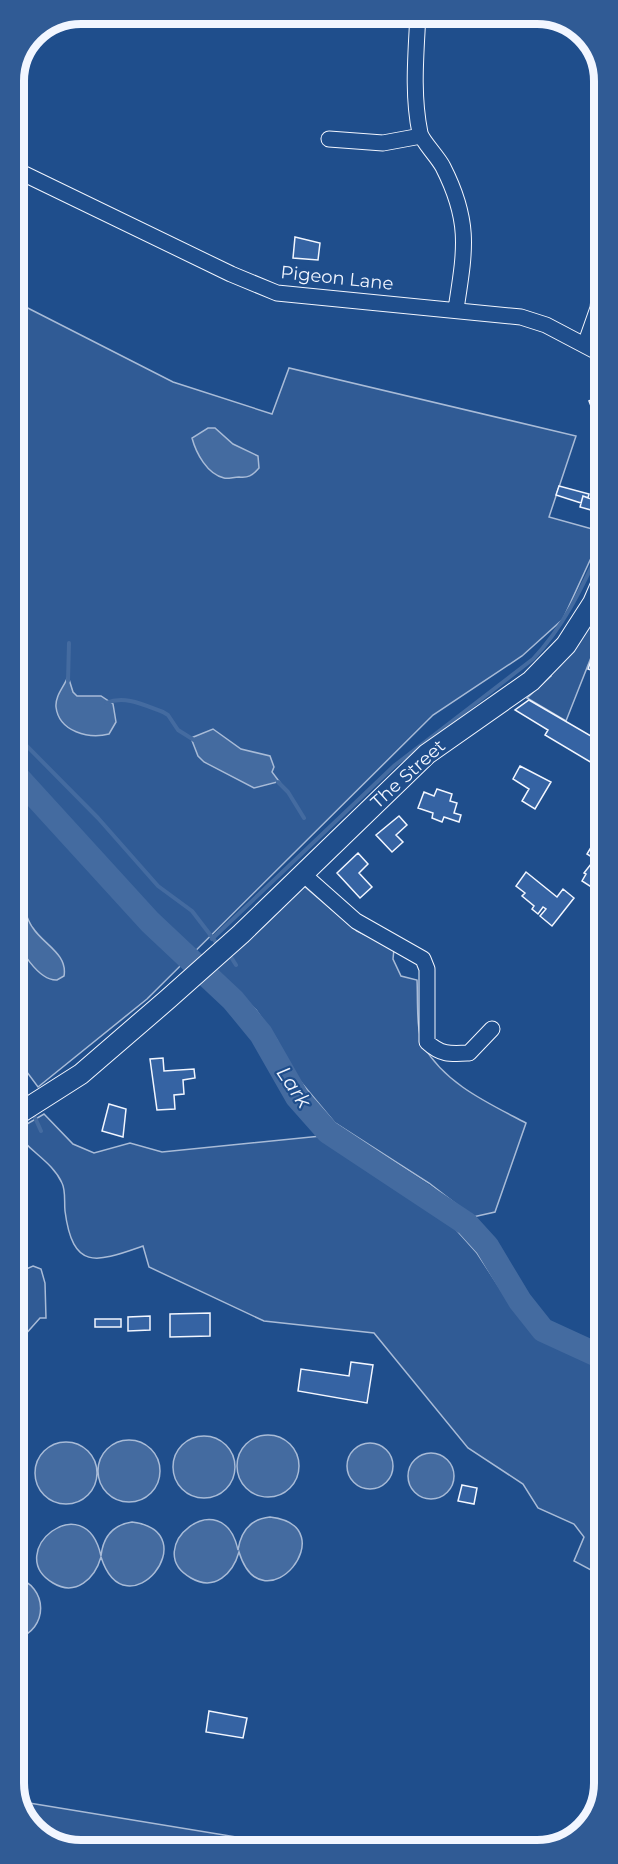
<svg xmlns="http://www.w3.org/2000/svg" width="618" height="1864" font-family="Montserrat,sans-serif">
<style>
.green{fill:#305b95;stroke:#a8bbd7;stroke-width:1.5}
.water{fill:#446ba0;stroke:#a8bbd7;stroke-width:1.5}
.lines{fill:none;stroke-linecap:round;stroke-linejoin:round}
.stream{stroke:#446ba0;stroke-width:4}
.river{stroke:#446ba0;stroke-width:24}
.building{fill:#3563a3;stroke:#f2f6ff;stroke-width:1.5}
.minor-casing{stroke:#f2f6ff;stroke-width:17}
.major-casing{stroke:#f2f6ff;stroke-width:22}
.minor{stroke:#1f4e8c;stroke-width:15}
.major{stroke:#1f4e8c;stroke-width:20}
.labels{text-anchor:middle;stroke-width:4.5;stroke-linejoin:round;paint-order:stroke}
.street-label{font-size:18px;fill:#f2f6ff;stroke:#1f4e8c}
.water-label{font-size:20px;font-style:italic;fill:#f2f6ff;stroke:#1f4e8c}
.rim{fill:none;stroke:#f2f6ff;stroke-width:8}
</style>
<rect width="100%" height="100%" fill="#1f4e8c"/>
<path class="green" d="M 14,301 L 173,382 L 272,414 L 289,368 L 576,436 L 549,517 L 603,532 L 563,619 L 522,656 L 433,715 L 147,999 L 38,1087 L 15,1056 Z
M 603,619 L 603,627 L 566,721 L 527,698 L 551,676 L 543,669 L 587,626 Z
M 304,886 L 357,931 L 394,949 L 393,959 L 401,976 L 417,980 C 418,996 416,1032 423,1045 C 445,1084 488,1103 526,1123 L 495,1212 L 473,1217 L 429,1183 L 335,1123 L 290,1069 L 277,1040 L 256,1010 L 212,967 Z
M 44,1114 L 73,1144 L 94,1153 L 130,1143 L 162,1152 L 321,1136 L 380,1174 L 416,1193 L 443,1215 L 477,1253 L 507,1299 L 533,1327 L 571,1347 L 604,1357 L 604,1577 L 574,1561 L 584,1537 L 574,1524 L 538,1508 L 523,1484 L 468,1448 L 374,1333 L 264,1321 L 149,1267 L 143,1246 C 97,1262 73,1272 65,1211 C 64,1202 66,1191 62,1183 C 52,1161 28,1151 15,1131 Z
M 33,1266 L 41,1269 L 45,1283 L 46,1318 L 40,1318 L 15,1346 L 15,1274 Z
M 17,1801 L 310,1849 C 263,1850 64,1861 36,1833 C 28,1825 23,1811 17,1801 Z"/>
<path class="water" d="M 208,428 L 215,428 L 233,444 L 258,456 L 259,468 C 252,476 248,478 239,477 C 234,477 228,479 224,478 C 207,474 196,453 192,438 Z
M 68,676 L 73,692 L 77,696 L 101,696 L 113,704 L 116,722 L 109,734 C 89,739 59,732 56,707 C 55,695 65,686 68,676 Z
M 213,729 L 241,749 L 270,756 L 274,767 L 272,772 L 281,784 L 277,782 L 254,788 L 204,762 L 198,756 L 191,738 Z
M 15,908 L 24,910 C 27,916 29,923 33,928 C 43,944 68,954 64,976 L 57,980 C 39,981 17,948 15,932 C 14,925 14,915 15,908 Z
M237 1466a31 31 0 1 1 62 0a31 31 0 1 1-62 0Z
M173 1467a31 31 0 1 1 62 0a31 31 0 1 1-62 0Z
M98 1471a31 31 0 1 1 62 0a31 31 0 1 1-62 0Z
M35 1473a31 31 0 1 1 62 0a31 31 0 1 1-62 0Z
M347 1466a23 23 0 1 1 46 0a23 23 0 1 1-46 0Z
M408 1476a23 23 0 1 1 46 0a23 23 0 1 1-46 0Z
M 270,1517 C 348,1526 263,1630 239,1552 C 233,1573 215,1592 191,1578 C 139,1549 223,1480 238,1550 C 241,1531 250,1519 270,1517 Z
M 132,1522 C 209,1532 126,1635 101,1557 C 95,1578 76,1597 53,1583 C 2,1553 85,1484 101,1556 C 103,1537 112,1525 132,1522 Z
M 15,1577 C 49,1586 49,1630 16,1639 Z"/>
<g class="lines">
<path class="stream" d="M 68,681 L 69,643
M 106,703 C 125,695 144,705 163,712 L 168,715 L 178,730 L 194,740
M 14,733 L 98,818 L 158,886 L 192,911 L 215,941
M 278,782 L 288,792 L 304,818
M 212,939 L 395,765 L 533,659 C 565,625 583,585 603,543
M 231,957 L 236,965
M 15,1065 L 29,1101
M 32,1111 L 41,1131"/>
<path class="river" d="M 14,773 L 150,922 L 233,1000 L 261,1034 L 297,1097 L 328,1132 L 467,1224 L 487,1246 L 520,1301 L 543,1330 L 604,1358"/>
</g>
<path class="building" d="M 295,237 L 320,243 L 318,260 L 293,258 Z
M 598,397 L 603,403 L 603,422 L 598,424 L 589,401 Z
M 594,478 L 603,481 L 603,501 L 596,499 L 597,485 L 592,483 Z
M 559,486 L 589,494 L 588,498 L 583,496 L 581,503 L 556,495 Z
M 583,496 L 594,500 L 591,510 L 580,507 Z
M 594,652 L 603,655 L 603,674 L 588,669 Z
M 529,700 L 603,743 L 592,763 L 545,735 L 548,730 L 515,710 Z
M 520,766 L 551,782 L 535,809 L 522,801 L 529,789 L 513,779 Z
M 437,789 L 452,794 L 450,801 L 457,803 L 454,813 L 461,815 L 459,822 L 444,817 L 442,822 L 432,818 L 433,813 L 418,808 L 424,792 L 434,796 Z
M 399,816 L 407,825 L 396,835 L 403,842 L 392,852 L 376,835 Z
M 596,839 L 603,843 L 603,869 L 597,879 L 603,885 L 599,892 L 582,881 L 586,874 L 584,873 L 595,859 L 587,854 Z
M 358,853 L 368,864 L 359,873 L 372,887 L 360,898 L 337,873 Z
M 526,872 L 557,897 L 563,889 L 574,898 L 552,926 L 540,916 L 546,909 L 543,907 L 538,914 L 532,909 L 534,906 L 522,896 L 525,893 L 516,886 Z
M 163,1058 L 164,1071 L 194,1069 L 195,1078 L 183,1080 L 184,1094 L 174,1095 L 175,1109 L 157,1110 L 150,1059 Z
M 109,1104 L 126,1109 L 123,1137 L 102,1131 Z
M 210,1313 L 210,1336 L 170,1337 L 170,1314 Z
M 150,1316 L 150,1330 L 128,1331 L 128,1317 Z
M 95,1319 L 121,1319 L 121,1327 L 95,1327 Z
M 351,1362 L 373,1365 L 367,1403 L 298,1391 L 301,1369 L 349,1376 Z
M 462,1485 L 477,1488 L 474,1504 L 458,1501 Z
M 209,1711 L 247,1718 L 243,1738 L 206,1732 Z"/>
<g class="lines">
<defs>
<path id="minor" d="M 418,14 C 416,54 412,94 420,133 C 422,141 438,157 443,167 C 471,222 465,250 456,309
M 329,139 L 383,143 L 421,136
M 14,169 L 231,274 L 277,293 L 521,317 L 546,325 L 603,355
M 601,181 L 602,192
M 585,345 L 598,308 L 603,259
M 303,874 L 356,921 L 423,959 L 427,969 L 427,1042 C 441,1055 450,1054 469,1053 L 492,1029"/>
<path id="major" d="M 15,1116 L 81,1074 L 168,999 L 241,934 L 427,754 L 531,681 L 566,645 L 593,603 L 603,580"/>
</defs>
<use href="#minor" class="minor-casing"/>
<use href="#major" class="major-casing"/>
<use href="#minor" class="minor"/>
<use href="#major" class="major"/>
</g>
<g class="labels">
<g class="street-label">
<text transform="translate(337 278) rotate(6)" y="6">Pigeon Lane</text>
<text transform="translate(408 774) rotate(-42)" y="6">The Street</text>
</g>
<g class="water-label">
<text transform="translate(294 1087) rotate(56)" y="7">Lark</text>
</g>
</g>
<path d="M0 0H618V1864H0ZM81 24H537A57 57 0 0 1 594 81V1783A57 57 0 0 1 537 1840H81A57 57 0 0 1 24 1783V81A57 57 0 0 1 81 24Z" fill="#305b95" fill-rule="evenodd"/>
<path class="rim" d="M81 24H537A57 57 0 0 1 594 81V1783A57 57 0 0 1 537 1840H81A57 57 0 0 1 24 1783V81A57 57 0 0 1 81 24Z"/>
</svg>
